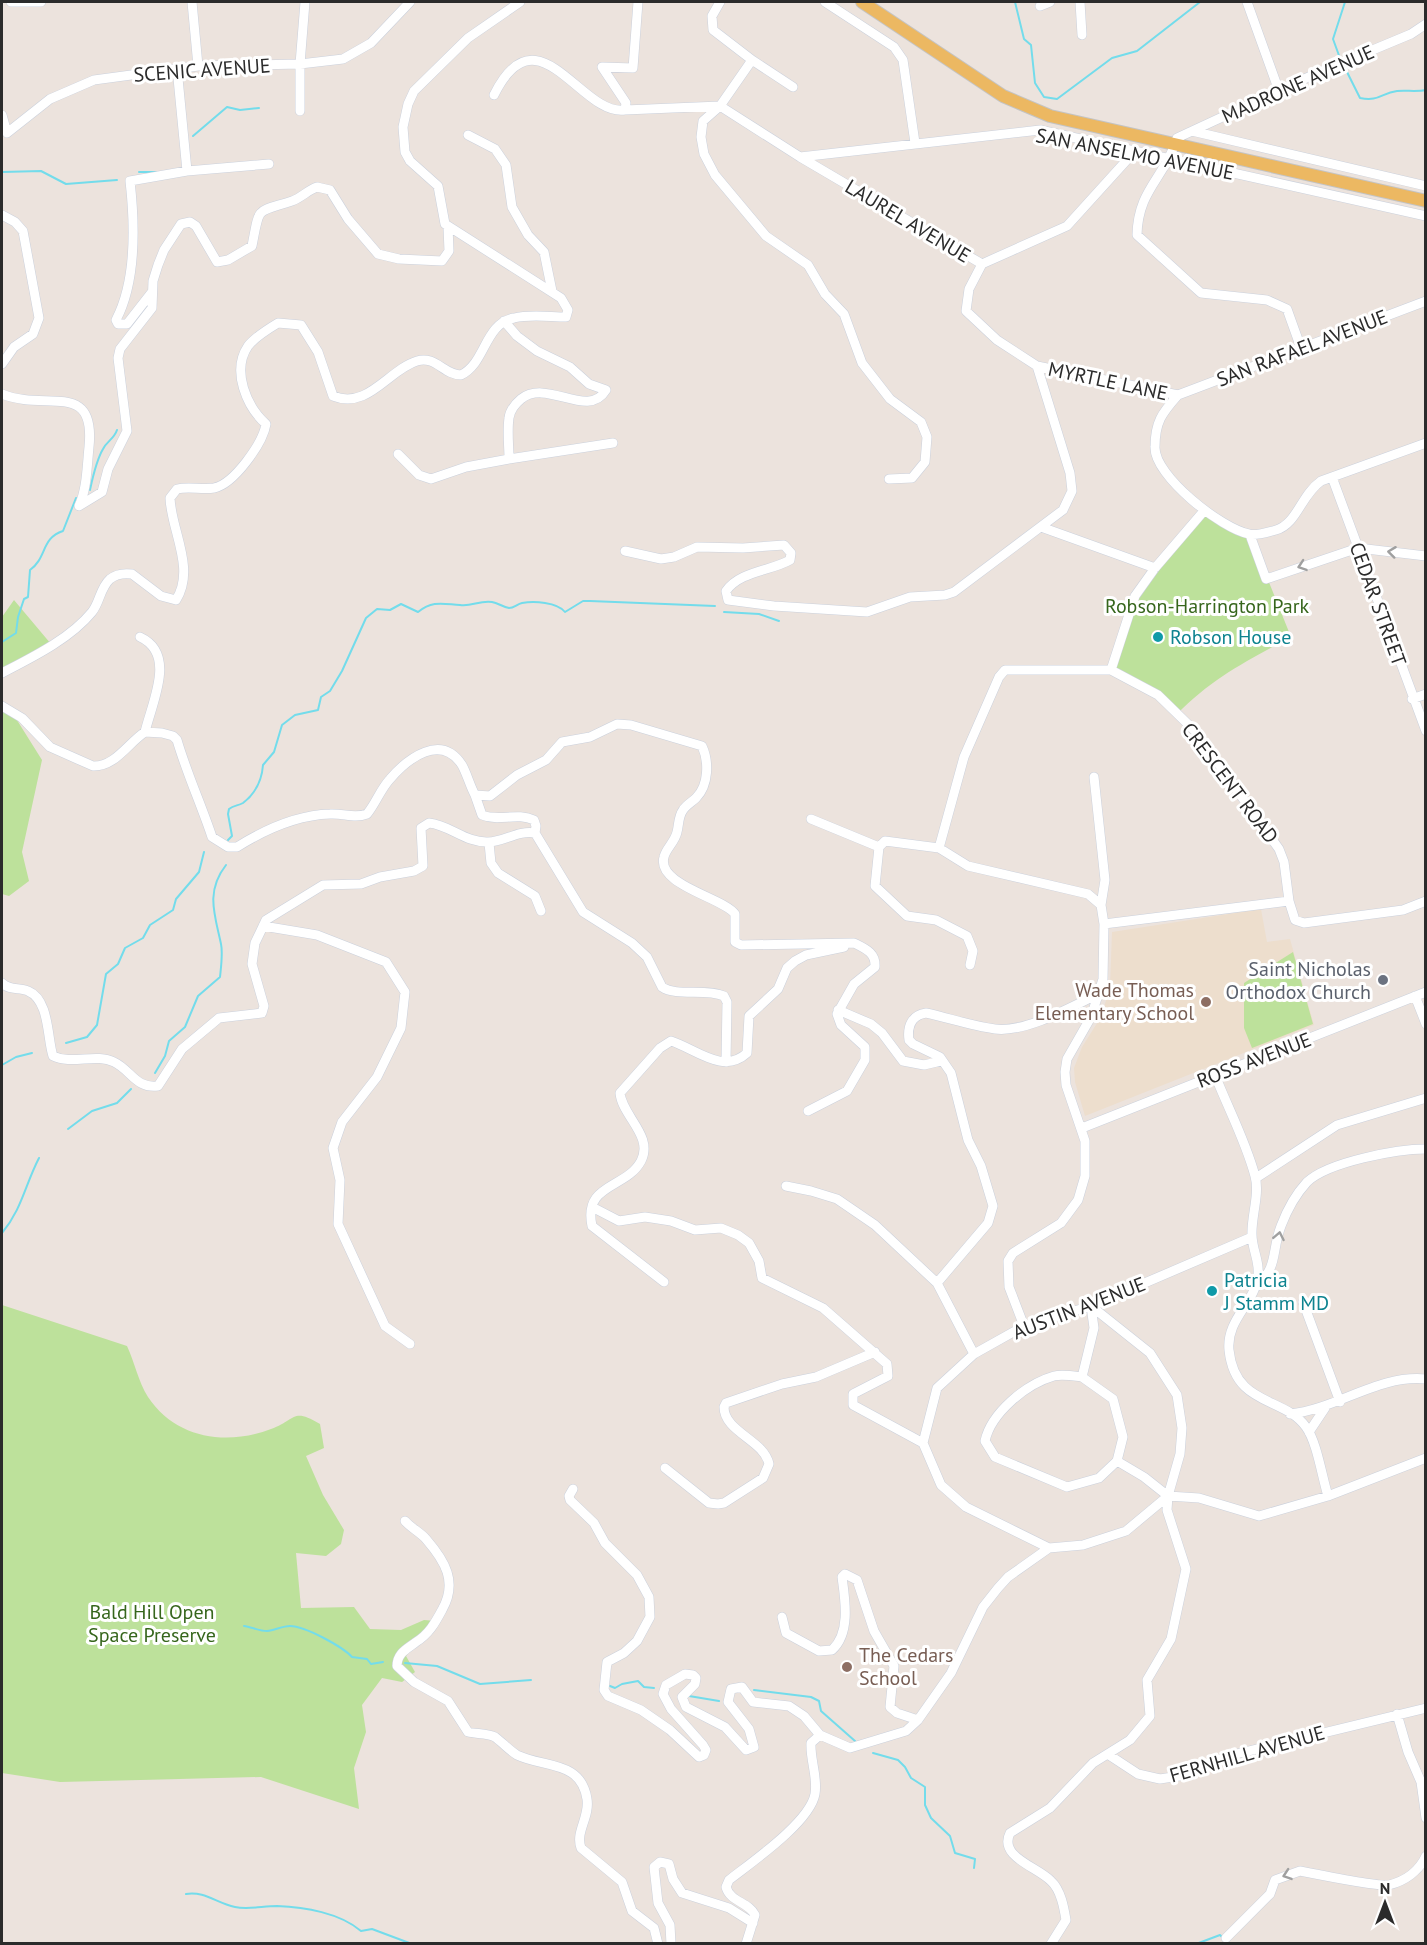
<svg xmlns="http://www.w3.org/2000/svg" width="1427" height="1945" font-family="'PT Sans',sans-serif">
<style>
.education{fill:#eddecd}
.green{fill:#bde19b}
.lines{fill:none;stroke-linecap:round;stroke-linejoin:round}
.stream{stroke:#73dceb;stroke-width:2}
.minor-casing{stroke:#cbd1dc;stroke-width:10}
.major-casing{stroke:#c4c4c4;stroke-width:14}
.minor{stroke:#fff;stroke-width:9}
.major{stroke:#ecb862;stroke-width:12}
.oneway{stroke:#a0a0a0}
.culture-dot{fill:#0f9aa8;stroke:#fff;stroke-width:2}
.worship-dot{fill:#6b7280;stroke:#fff;stroke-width:2}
.education-dot{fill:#8d6e63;stroke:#fff;stroke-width:2}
.labels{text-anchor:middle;stroke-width:6;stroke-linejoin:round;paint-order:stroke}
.street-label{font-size:20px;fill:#2b2b2b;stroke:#fff}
.park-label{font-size:20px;fill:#36661c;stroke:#fff}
.culture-label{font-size:20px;fill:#0d838f;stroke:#fff;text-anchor:start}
.worship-label{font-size:20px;fill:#5b616d;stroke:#fff;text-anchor:end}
.education-label{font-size:20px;fill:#785e54;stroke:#fff;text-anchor:end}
</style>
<rect width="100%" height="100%" fill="#ece3dd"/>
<path class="education" d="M 1261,909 L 1267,942 L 1290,939 L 1314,1025 L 1085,1116 L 1075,1082 L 1074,1068 L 1082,1047 L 1101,1017 L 1110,987 L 1112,932 Z"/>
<path class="green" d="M 1203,512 L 1250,535 L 1291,637 C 1248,660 1212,678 1177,714 L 1158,695 L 1111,670 L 1135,596 Z
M 14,600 L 51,644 L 2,673 L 2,617 Z
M 2,706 L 10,709 L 42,760 L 22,852 L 29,881 L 9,896 L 2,894 Z
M 1293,952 L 1313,1024 L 1252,1048 L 1244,1028 L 1244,983 Z
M 2,1305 L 127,1346 C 135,1363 138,1381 148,1397 C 176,1439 227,1446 271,1429 C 296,1420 292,1407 320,1424 L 324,1448 L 306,1456 L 323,1495 L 344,1530 L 341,1544 L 326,1556 L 296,1553 L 301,1608 L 354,1607 L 370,1629 L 401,1630 L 424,1620 L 436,1621 L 406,1656 L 415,1672 L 402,1682 L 382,1678 L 362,1705 L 366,1732 L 354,1768 L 359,1809 L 261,1777 L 60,1782 L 2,1773 Z"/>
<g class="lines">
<path class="stream" d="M 1015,2 L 1024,39 L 1031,45 L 1035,83 L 1044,97 L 1057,99 L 1112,58 L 1137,51 L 1200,2
M 1341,61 L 1333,39 L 1345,2
M 1344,66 L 1360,98 C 1379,102 1381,93 1397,91 C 1406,90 1416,92 1426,90
M 193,136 L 227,107 L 240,110 L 259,108
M 2,172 L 41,171 L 66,184 L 117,180
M 139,172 L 157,172
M 90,490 C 93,476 96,461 103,449 C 107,441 114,439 117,430
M 724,612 L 759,614 L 779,621
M 2,642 L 16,633 L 18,617 L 24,599 L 28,597 L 30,570 C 47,558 41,538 63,531 L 76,498
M 228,840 L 232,836 L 228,814 L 229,809 C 234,805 238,806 243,803 C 256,793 262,779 263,765 L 274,752 L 282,725 L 295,715 L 318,710 L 321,697 L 330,691 L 342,671 L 366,618 L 377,609 L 390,610 L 401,604 L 418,612 C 433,600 443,604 460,605 C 471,607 480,600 492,602 C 498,603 503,607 509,608 C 514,608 517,604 522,603 C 534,601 557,602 565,612 L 583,601 L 590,601 L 715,606
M 66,1043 L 87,1037 L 97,1025 L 106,974 L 118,964 L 125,948 L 143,938 L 150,925 L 173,910 L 176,899 L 199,872 L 204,852
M 2,1065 L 16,1057 L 32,1053
M 155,1073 L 165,1056 L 169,1041 L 185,1027 L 198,996 L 220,977 C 221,967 223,953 221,944 C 215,915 205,892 226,865
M 68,1129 L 92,1111 L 117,1103 L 131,1089
M 2,1233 C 22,1209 25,1185 39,1158
M 244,1626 C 251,1627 260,1631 267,1631 C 275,1630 283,1626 290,1626 C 305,1626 343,1647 352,1657 L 367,1659 L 371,1664 L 383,1662
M 405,1663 L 437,1666 L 480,1684 L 531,1680
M 610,1686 L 615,1688 L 622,1684 L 638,1681 L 644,1687 L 654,1688
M 754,1690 L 811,1697 L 819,1701 L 821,1711 L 855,1741
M 689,1696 L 719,1701
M 873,1753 L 898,1760 L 905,1767 L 911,1778 L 925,1787 L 925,1805 L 931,1818 L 950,1836 L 955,1853 L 975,1859 L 974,1868
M 186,1894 C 205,1891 216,1903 235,1907 C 248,1910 263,1906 277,1906 C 305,1907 340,1913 361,1931 L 372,1929 L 412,1944
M 1196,1944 L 1220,1935 L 1229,1944"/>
<defs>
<path id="minor" d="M 11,2 L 41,2
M 192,2 L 198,66
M 720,2 L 712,16 L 713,30 L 752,60 L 720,106 L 703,121 L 701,137 L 704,154 L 715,175 L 766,236 L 808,265 L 825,294 L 844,314 L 862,363 L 890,399 L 921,422 L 927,437 L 925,462 L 912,478 L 889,479
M 825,2 L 894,47 L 903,60 L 915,143
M 1080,2 L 1082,35
M 1247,2 L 1279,91
M 1040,6 L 1050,2
M 752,60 L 793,87
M 177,68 L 187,171
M 494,95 C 538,6 581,117 625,110 L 626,103 L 602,67 L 633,68 L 638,2
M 720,106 L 800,157 L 982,264
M 625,110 L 720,106
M 300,111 L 300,64 L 305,2
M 2,115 L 7,133 L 50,99 L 94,80 L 198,66 L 300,64 L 343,59 L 371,43 L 410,2
M 1192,131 L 1426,186
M 468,135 L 495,149 L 506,165 L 512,207 L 528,235 L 544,252 L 552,291
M 800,157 L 1040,130 L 1426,216
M 2,215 L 15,222 L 23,231 L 39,318 L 33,334 L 14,347 L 2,364
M 982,264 L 1067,226 L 1135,151
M 152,292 L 127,324 L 118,324 L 116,320 C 137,280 135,225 130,181 L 187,171 L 269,164
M 1426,301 L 1178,395 C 1162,413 1155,422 1155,447 C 1154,476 1222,529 1249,534 C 1255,536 1269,532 1276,530 C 1297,524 1301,495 1321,481 L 1426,443
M 504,321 L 517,336 L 537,351 L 570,367 L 589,384 L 606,390 C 588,420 547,378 521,399 C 515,404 510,410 509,418 C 507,431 509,446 509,459 L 613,443
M 1301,348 L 1287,309 L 1267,300 L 1201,293 L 1137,235 C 1138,189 1165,178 1177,138 L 1315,74 L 1411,34 L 1426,24
M 1037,366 L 1178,395
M 2,394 C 45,412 96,379 89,447 C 87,466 87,489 79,506 L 102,492 L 108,469 L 127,431 L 118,358 L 120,349 L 152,308 L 153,281 L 158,265 L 164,250 L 181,224 L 190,222 L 196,226 L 217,262 L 228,260 L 252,246 C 260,205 255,213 292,201 C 301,198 308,190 317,187 L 330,190 L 348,219 L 378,254 L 399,259 L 442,261 L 449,251 L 448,227
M 398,454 L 419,475 L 431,479 L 466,467 L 509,459
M 1332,477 L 1426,731
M 1041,527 L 1155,568
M 1250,535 L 1266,579 L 1358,548 L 1426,556
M 625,551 L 661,559 L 674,557 L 697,547 L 743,548 L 784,545 L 791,553 L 790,560 C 771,571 740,571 726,591 L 728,600 L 774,606 L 867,612 L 910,597 L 945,595 L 954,592 L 1063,510 L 1072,491 L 1070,473 L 1037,366 L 997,340 L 966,311 L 969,289 L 982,264
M 140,637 C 177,654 152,702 145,732
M 1111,670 L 1135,596 L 1155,568 L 1203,512
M 2,673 C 31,658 70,639 92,612 C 100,602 100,588 110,579 C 116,574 124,573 132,574 L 161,596 L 176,600 C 196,569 171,530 170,498 L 177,489 C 189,486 202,490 214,488 C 234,484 263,443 266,424 C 247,407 231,371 248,346 C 255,337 268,329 278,323 L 301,325 L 318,352 L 333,396 C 368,410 388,370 417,361 C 435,355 444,375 461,375 C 486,363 484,324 514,318 C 530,314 550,317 566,317 L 568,310 L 561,298 L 445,224 L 438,186 L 410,161 L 405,152 L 403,127 L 408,104 L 414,91 L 468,38 L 520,2
M 1412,699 L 1426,694
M 2,706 L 22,718 L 50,747 L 93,766 C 115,767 128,743 145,732 L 162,733 L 173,736 L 177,740 C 187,774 201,804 212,837 L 228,847 L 237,847 C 264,830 298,815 330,814 C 344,813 354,819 367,814 C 376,803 380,790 390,779 C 408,758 441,733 462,765 C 467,774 470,786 475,795 L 490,796 L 517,775 L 546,760 L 562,742 L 590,737 L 617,724 L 631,725 L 702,746 C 709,761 709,785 696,798 C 692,802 686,805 683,810 C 678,817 679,825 677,832 C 675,842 666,848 664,857 C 656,885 724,898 735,914 L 735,942 L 741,945 L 854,943 C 866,949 876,953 875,967 L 854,984 L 837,1014 L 841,1025 L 865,1047 L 865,1060 L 847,1091 L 808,1111
M 475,795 L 482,815 C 499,822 517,812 534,820 L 536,826 L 535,833
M 811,819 L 879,847
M 489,843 L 491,863 L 498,873 L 535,896 L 541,911
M 939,848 L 885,841 L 879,847 L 875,886 L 907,916 L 936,920 L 967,936 L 973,951 L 970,965
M 1101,905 L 1088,894 L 968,866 L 939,848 L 964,757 L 999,677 L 1005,670 L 1111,670 L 1158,695 L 1195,731 L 1279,849 L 1284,862 L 1289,901
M 1104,924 L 1289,901 L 1295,920 L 1304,923 L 1403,910 L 1426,901
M 263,926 L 317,935 L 386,962 L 405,992 L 401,1028 L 377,1077 L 342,1122 L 333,1148 L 340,1180 L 338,1224 L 385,1326 L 410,1344
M 2,983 C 10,991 19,987 28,991 C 50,1000 47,1039 53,1056 C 72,1065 96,1053 114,1062 C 131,1070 136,1089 158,1086 L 182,1049 L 219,1018 L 262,1013 L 264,1006 L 252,964 L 255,943 L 266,920 L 323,885 L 361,884 L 380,877 L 414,871 L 423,866 L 421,828 L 429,823 C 450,825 466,843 488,842 C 504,842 518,830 535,833 L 583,912 L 632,943 L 647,957 L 662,987 C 677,997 705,988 724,996 L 727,1002 L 726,1062
M 1415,996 L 1426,1024
M 838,1010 L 871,1024 L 882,1033 L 903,1061 L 924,1065 L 941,1061
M 1215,1075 C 1228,1108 1246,1142 1255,1176 C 1260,1194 1251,1217 1252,1235 C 1252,1249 1260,1262 1258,1275 C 1256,1302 1226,1319 1229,1350 C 1235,1407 1284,1396 1306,1427 C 1317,1442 1322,1477 1328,1496
M 1082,1128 L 1426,992
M 1256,1178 L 1337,1125 L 1426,1098
M 786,1186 L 811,1191 L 837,1199 L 875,1225 L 937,1283 L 974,1354
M 592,1207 L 619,1221 L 645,1217 L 671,1221 L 695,1230 L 721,1228 L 738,1235 L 749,1243 L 759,1261 L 762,1278 L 823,1308 L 887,1364 L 888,1376 L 853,1394 L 853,1405 L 923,1443 L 941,1485 L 966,1507 L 1049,1548 L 1083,1545 L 1126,1531 L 1168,1496 L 1199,1498 L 1259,1516 L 1328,1496 L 1426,1458
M 664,1282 L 592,1226 C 583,1183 626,1189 641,1161 C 654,1136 622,1116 620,1093 L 660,1048 L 671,1041 C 696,1049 723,1075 747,1053 L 749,1016 L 778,989 L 787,968 L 795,961 L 806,955 L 844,947
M 937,1283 L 988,1223 L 993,1206 L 981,1166 L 968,1140 L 951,1073 L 940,1057 L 913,1044 L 909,1040 C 907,1026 912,1015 926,1013 C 949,1018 972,1026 995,1029 C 1026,1033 1073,1006 1100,993
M 1256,1287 C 1279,1266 1271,1252 1281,1226 C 1287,1210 1296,1194 1307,1182 C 1328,1162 1397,1149 1426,1149
M 1303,1302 L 1340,1402
M 1091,1306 L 1094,1328 L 1082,1377 C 1074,1376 1062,1374 1054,1376 C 1026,1384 991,1413 985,1441 L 995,1457 L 1067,1487 L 1099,1478 L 1117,1461 L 1144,1477 L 1168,1496
M 1024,1326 L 1009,1287 L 1008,1261 L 1013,1253 L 1061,1223 L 1078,1200 L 1085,1176 L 1085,1141 L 1066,1085 L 1065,1072 L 1067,1059 L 1091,1017 L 1103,979 L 1104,924 L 1101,905 L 1105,880 L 1094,777
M 1082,1377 L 1113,1399 L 1123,1437 L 1117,1461
M 1290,1414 C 1337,1409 1379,1374 1426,1379
M 1309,1432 L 1325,1408
M 923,1443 L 937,1388 L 974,1354 L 1024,1326 L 1091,1306 L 1252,1237
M 665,1468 L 709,1503 L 718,1504 L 724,1503 L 763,1478 L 769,1464 C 764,1440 724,1432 724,1407 L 726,1403 L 782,1384 L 816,1377 L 875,1352
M 573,1489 L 569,1496 L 570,1500 L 594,1523 L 605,1543 L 637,1575 L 649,1597 L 650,1617 L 637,1641 L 624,1653 L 607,1662 L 604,1690 L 608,1696 L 641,1710 L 670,1730 L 699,1757 L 704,1755 L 706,1750 L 703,1745 L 671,1709 L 663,1694 L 666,1685 L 685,1674 L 693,1675 L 696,1678 L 695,1684 L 682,1697 L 686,1707 L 725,1727 L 746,1750 L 754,1747 L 749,1729 L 728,1702 L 731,1689 L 742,1687 L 753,1702 L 789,1706 L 804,1716 L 820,1735 L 850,1748 L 906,1731 L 918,1720 L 951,1673 L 983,1607 L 998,1588 L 1008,1577 L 1049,1548
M 405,1521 C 411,1528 420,1532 426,1539 C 445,1561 458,1582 442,1610 C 435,1623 429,1634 416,1642 C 407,1649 397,1653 397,1666 L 414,1682 L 448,1701 L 468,1732 C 476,1734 488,1733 495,1737 C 503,1743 509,1750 517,1755 C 544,1768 581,1760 587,1799 C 590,1817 575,1832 581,1848 L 622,1882 L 632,1911 L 654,1928 L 658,1944
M 782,1617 L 786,1633 L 819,1651 L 832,1650 C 851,1633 845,1599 842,1577 L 845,1574 L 857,1580 L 874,1631 L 894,1666 L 890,1707 L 897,1713 L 918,1720
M 1397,1714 L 1408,1752 L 1421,1782 L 1426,1818
M 1109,1755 L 1138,1774 L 1160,1779 L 1179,1776 L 1232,1755 L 1426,1708
M 1226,1938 L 1270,1894 L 1275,1880 L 1300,1871 C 1315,1874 1380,1887 1389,1885 C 1405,1881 1419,1871 1426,1856
M 671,1944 L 670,1925 L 658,1903 L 654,1867 L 660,1862 L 669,1864 L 673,1879 L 682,1893 L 729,1908 L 753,1923
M 746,1944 L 755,1915 C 749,1902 730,1902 726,1887 L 729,1880 C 752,1862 810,1822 815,1794 C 818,1777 810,1760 811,1743 L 820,1735
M 1051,1944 L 1066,1920 C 1064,1908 1061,1890 1051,1881 C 1038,1867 998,1857 1010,1833 L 1050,1808 L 1093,1763 L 1130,1740 L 1150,1716 L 1147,1680 L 1171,1639 L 1186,1569 L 1167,1510 L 1168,1496 L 1180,1454 L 1182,1428 L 1177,1395 L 1150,1353 L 1091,1306"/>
<path id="major" d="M 862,2 L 1003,96 L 1050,116 L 1426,201"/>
</defs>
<use href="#minor" class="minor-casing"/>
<use href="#major" class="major-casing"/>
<use href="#minor" class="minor"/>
<use href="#major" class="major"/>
</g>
<defs><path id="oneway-chevron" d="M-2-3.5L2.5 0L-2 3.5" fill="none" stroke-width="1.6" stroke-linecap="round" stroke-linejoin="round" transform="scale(1.5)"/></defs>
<g class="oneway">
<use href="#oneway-chevron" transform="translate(1392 552) rotate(-173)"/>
<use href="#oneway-chevron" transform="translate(1302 566) rotate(161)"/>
<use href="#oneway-chevron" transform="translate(1279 1236) rotate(-79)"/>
<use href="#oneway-chevron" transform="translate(1287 1875) rotate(161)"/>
</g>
<g class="culture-dot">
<circle cx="1158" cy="637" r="6"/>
<circle cx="1212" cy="1291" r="6"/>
</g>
<circle class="worship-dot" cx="1383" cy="980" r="6"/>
<g class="education-dot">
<circle cx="1206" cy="1002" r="6"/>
<circle cx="847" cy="1667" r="6"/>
</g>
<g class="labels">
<g class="street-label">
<text transform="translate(202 70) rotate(-4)" y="7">SCENIC AVENUE</text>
<text transform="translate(1298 84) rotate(-24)" y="7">MADRONE AVENUE</text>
<text transform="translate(1135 154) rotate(11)" y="7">SAN ANSELMO AVENUE</text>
<text transform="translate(908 221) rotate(31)" y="7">LAUREL AVENUE</text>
<text transform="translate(1302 348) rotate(-21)" y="7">SAN RAFAEL AVENUE</text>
<text transform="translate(1108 381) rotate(12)" y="7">MYRTLE LANE</text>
<text transform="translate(1378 604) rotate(70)" y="7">CEDAR STREET</text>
<text transform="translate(1230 783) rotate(53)" y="7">CRESCENT ROAD</text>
<text transform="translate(1254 1060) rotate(-21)" y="7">ROSS AVENUE</text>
<text transform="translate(1079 1308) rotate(-21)" y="7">AUSTIN AVENUE</text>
<text transform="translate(1247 1754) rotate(-16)" y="7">FERNHILL AVENUE</text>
</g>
<g class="park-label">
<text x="1207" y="613">Robson-Harrington Park</text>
<text x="152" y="1619">Bald Hill Open<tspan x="152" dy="23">Space Preserve</tspan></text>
</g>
<g class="culture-label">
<text x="1170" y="644">Robson House</text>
<text x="1224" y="1287">Patricia<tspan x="1224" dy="23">J Stamm MD</tspan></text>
</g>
<g class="worship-label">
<text x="1371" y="976">Saint Nicholas<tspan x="1371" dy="23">Orthodox Church</tspan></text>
</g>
<g class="education-label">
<text x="1194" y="997">Wade Thomas<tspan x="1194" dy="23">Elementary School</tspan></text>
<text x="859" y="1662" text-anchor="start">The Cedars<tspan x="859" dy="23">School</tspan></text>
</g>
</g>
<rect width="1427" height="1945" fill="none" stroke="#2b2b2b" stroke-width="6"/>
<g transform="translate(1385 1903)" stroke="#ffffff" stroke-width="4.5" paint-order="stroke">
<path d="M0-4.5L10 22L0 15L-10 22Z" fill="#2b2b2b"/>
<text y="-9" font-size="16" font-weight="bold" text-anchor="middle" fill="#2b2b2b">N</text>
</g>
</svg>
